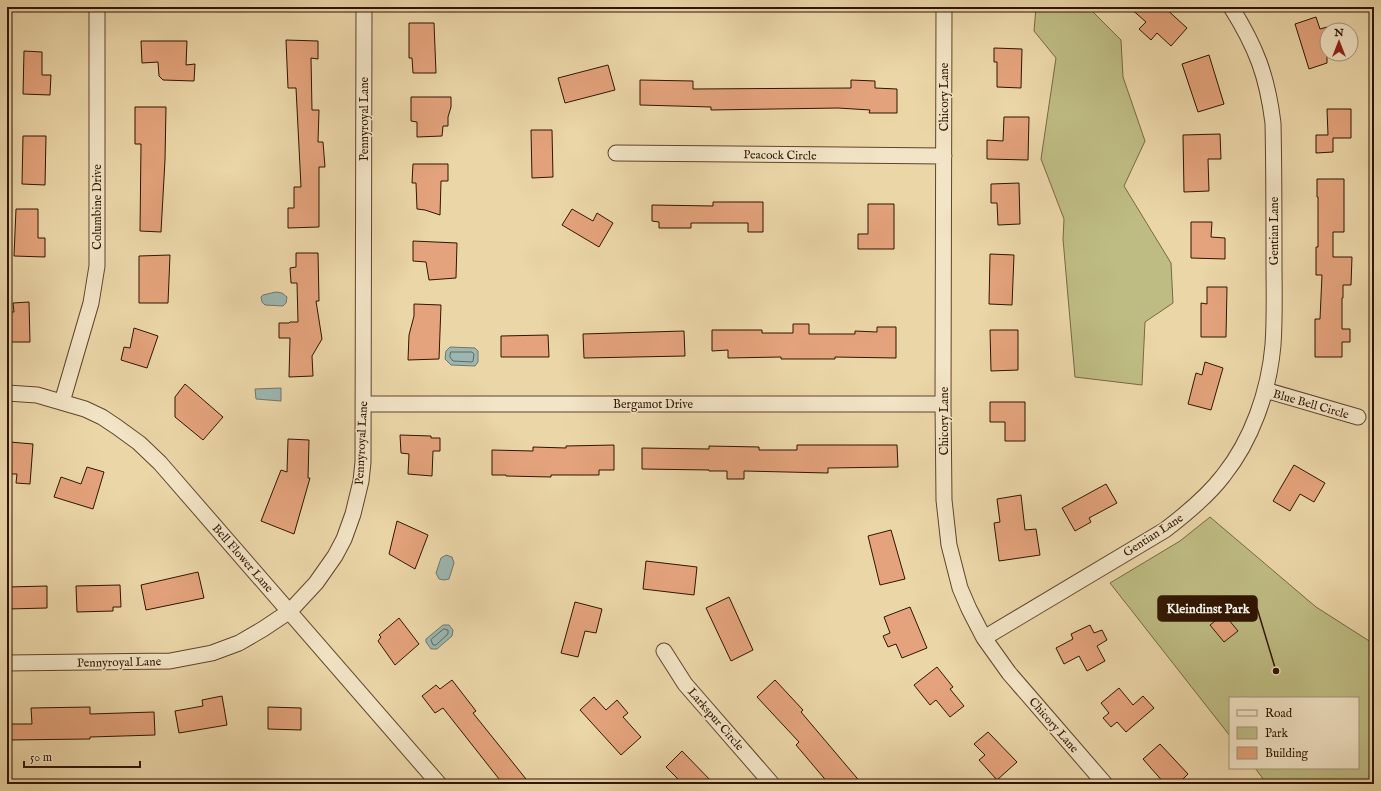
<svg xmlns="http://www.w3.org/2000/svg" width="1381" height="791" font-family="'IM FELL English',serif">
<style>
.green{fill:#bebc83;stroke:#776842}
.water{fill:#9cb7b2;stroke:#71766b}
.lines{fill:none;stroke-linecap:round;stroke-linejoin:round}
.shore{stroke:#666659;stroke-width:1}
.building{fill:#e4a37c;stroke:#301500}
.minor-casing{stroke:#5f452a;stroke-width:17}
.minor{stroke:#f2e4c6;stroke-width:15}
.labels{text-anchor:middle;stroke-width:3;stroke-linejoin:round;paint-order:stroke}
.street-label{font-size:12px;fill:#301500;stroke:#f2e4c6}
.leader{fill:none;stroke:#301500;stroke-width:1.5}
.callout-dot{fill:#301500;stroke:#f2e4c6;stroke-width:1.5}
.callout{fill:#301500;stroke:#301500;stroke-width:1.5}
.callout-label{font-size:13px;text-anchor:middle;font-weight:bold;fill:#fff}
</style>
<rect width="100%" height="100%" fill="#ebd6a8"/>
<filter id="stains"><feTurbulence type="fractalNoise" baseFrequency=".005" numOctaves="4"/><feColorMatrix values="0 0 0 0 .2 0 0 0 0 .09 0 0 0 0 .02 0 0 0 .5 -.17"/></filter>
<radialGradient id="worn" r=".72"><stop offset=".6" stop-color="#630" stop-opacity="0"/><stop offset="1" stop-color="#630" stop-opacity=".3"/></radialGradient>
<path class="green" d="M 1036,7 L 1072,7 L 1091,10 L 1121,40 L 1123,77 L 1145,141 L 1124,186 L 1171,263 L 1173,303 L 1145,322 L 1142,385 L 1075,377 L 1063,239 L 1064,219 L 1041,159 L 1056,58 L 1034,31 Z
M 1210,517 L 1316,607 L 1374,644 L 1374,784 L 1267,784 L 1255,768 L 1358,768 L 1358,698 L 1230,698 L 1230,736 L 1110,583 L 1180,541 Z"/>
<path class="water" d="M 276,292 L 282,293 L 287,297 L 286,303 L 283,306 L 265,305 L 262,302 L 261,297 L 263,295 Z
M 450,347 L 475,348 L 478,351 L 478,362 L 475,366 L 451,365 L 445,359 L 446,351 Z
M 281,388 L 281,401 L 256,399 L 255,389 Z
M 446,555 L 452,557 L 454,563 L 449,579 L 444,580 L 439,579 L 436,573 L 441,558 Z
M 443,625 L 449,625 L 453,630 L 452,636 L 437,649 L 431,649 L 426,642 L 426,639 Z"/>
<g class="lines">
<path class="shore" d="M 451,352 L 472,352 L 474,354 L 473,361 L 472,362 L 453,361 L 450,357 Z
M 444,629 L 448,630 L 448,634 L 436,645 L 433,645 L 431,640 Z"/>
</g>
<path class="building" d="M 1129,7 L 1164,7 L 1187,28 L 1171,46 L 1157,33 L 1151,40 L 1139,29 L 1146,22 Z
M 1316,17 L 1320,29 L 1327,27 L 1327,63 L 1309,69 L 1295,24 Z
M 409,23 L 434,23 L 436,73 L 413,73 L 412,58 L 409,58 Z
M 286,40 L 318,41 L 318,59 L 311,58 L 312,110 L 319,110 L 318,142 L 323,142 L 325,167 L 319,167 L 319,227 L 288,228 L 288,208 L 294,208 L 294,187 L 301,187 L 296,88 L 288,88 Z
M 141,41 L 187,41 L 186,65 L 195,64 L 194,81 L 163,80 L 159,76 L 158,62 L 142,63 Z
M 994,48 L 1022,49 L 1021,88 L 997,87 L 997,62 L 994,62 Z
M 24,51 L 42,52 L 42,75 L 51,75 L 50,95 L 23,94 Z
M 1209,55 L 1224,104 L 1198,112 L 1182,64 Z
M 608,65 L 615,90 L 565,103 L 558,78 Z
M 640,80 L 693,81 L 693,89 L 851,88 L 851,80 L 875,81 L 875,88 L 897,89 L 897,113 L 869,113 L 870,110 L 838,108 L 711,110 L 711,107 L 640,105 Z
M 411,97 L 451,97 L 451,107 L 448,117 L 448,126 L 443,126 L 442,136 L 417,137 L 417,122 L 411,121 Z
M 135,107 L 166,107 L 165,160 L 161,232 L 140,231 L 141,144 L 135,144 Z
M 1327,109 L 1351,109 L 1351,138 L 1333,138 L 1333,152 L 1316,153 L 1316,135 L 1328,135 Z
M 1004,117 L 1029,117 L 1028,160 L 987,159 L 987,140 L 1003,141 Z
M 531,130 L 552,130 L 553,177 L 532,178 Z
M 1220,134 L 1221,159 L 1208,159 L 1209,191 L 1184,192 L 1183,135 Z
M 23,136 L 46,136 L 45,185 L 22,184 Z
M 413,164 L 448,164 L 448,181 L 441,181 L 440,215 L 425,210 L 417,209 L 416,183 L 412,183 Z
M 1317,179 L 1344,179 L 1344,232 L 1333,232 L 1333,257 L 1352,257 L 1351,285 L 1343,285 L 1343,298 L 1342,298 L 1342,329 L 1350,329 L 1350,342 L 1342,342 L 1342,357 L 1315,357 L 1315,319 L 1320,319 L 1322,275 L 1316,275 L 1316,247 L 1318,247 L 1318,197 L 1317,197 Z
M 1019,183 L 1020,224 L 998,225 L 997,203 L 991,203 L 991,184 Z
M 713,202 L 763,202 L 763,232 L 748,232 L 748,223 L 691,223 L 691,228 L 659,228 L 659,222 L 652,221 L 652,205 L 713,206 Z
M 868,204 L 894,204 L 894,249 L 858,249 L 858,234 L 868,234 Z
M 16,209 L 38,209 L 38,238 L 45,238 L 45,257 L 14,256 Z
M 572,209 L 593,221 L 597,213 L 613,223 L 599,247 L 562,225 Z
M 1191,222 L 1212,222 L 1211,237 L 1225,238 L 1225,259 L 1191,258 Z
M 413,241 L 457,243 L 456,278 L 429,280 L 426,262 L 413,261 Z
M 296,253 L 318,253 L 319,301 L 316,301 L 322,339 L 312,356 L 313,376 L 289,377 L 290,338 L 279,338 L 279,323 L 289,323 L 290,322 L 298,322 L 297,283 L 291,283 L 290,268 L 296,267 Z
M 990,254 L 1014,255 L 1012,305 L 989,304 Z
M 170,255 L 168,303 L 139,303 L 139,256 Z
M 1207,287 L 1227,287 L 1226,337 L 1201,337 L 1201,303 L 1207,304 Z
M 29,302 L 30,342 L 11,342 L 11,334 L 7,334 L 7,312 L 14,312 L 13,303 Z
M 414,304 L 441,305 L 439,359 L 408,360 L 409,335 L 414,316 Z
M 793,324 L 809,324 L 809,334 L 855,334 L 855,331 L 877,332 L 877,327 L 896,327 L 896,358 L 835,357 L 835,359 L 781,359 L 781,357 L 728,358 L 728,350 L 712,351 L 712,330 L 762,330 L 762,333 L 793,333 Z
M 134,328 L 158,336 L 147,368 L 121,360 L 124,347 L 130,348 Z
M 990,330 L 1018,330 L 1018,370 L 991,371 Z
M 684,331 L 685,356 L 584,358 L 583,334 Z
M 548,335 L 549,357 L 501,357 L 501,336 Z
M 1205,362 L 1223,368 L 1211,410 L 1188,404 L 1196,373 L 1202,375 Z
M 185,384 L 223,417 L 203,440 L 175,417 L 175,397 Z
M 990,402 L 1025,402 L 1025,441 L 1005,441 L 1005,422 L 990,422 Z
M 400,435 L 431,436 L 431,438 L 440,438 L 440,451 L 433,451 L 432,476 L 408,474 L 409,454 L 401,453 Z
M 288,439 L 309,440 L 308,478 L 310,478 L 294,534 L 261,521 L 281,470 L 287,472 Z
M 10,442 L 33,444 L 30,484 L 16,483 L 17,474 L 7,474 L 7,453 L 9,453 Z
M 614,445 L 614,470 L 599,470 L 599,475 L 551,475 L 551,477 L 506,476 L 506,475 L 492,475 L 492,450 L 533,451 L 533,447 L 566,448 L 566,446 Z
M 797,445 L 897,445 L 898,467 L 828,468 L 828,473 L 744,471 L 744,479 L 727,479 L 727,471 L 709,471 L 709,470 L 642,469 L 642,448 L 709,449 L 709,446 L 759,447 L 759,450 L 797,450 Z
M 1294,465 L 1325,483 L 1314,502 L 1300,494 L 1290,511 L 1273,501 Z
M 87,467 L 104,472 L 93,509 L 54,497 L 61,477 L 81,484 Z
M 1106,484 L 1117,503 L 1089,518 L 1091,522 L 1075,531 L 1062,508 Z
M 1021,495 L 1025,530 L 1036,529 L 1040,555 L 999,561 L 994,523 L 1000,522 L 997,499 Z
M 397,521 L 428,535 L 415,569 L 389,554 Z
M 891,530 L 905,579 L 880,585 L 868,536 Z
M 646,561 L 697,567 L 694,595 L 643,589 Z
M 198,572 L 204,598 L 146,610 L 141,585 Z
M 120,585 L 121,607 L 113,607 L 113,611 L 77,612 L 76,586 Z
M 47,586 L 47,608 L 7,609 L 7,587 Z
M 729,597 L 753,650 L 731,661 L 706,608 Z
M 575,602 L 602,609 L 596,633 L 585,631 L 578,657 L 561,653 Z
M 910,607 L 927,648 L 902,658 L 896,644 L 888,647 L 883,636 L 890,633 L 884,617 Z
M 1224,614 L 1238,631 L 1224,642 L 1210,625 Z
M 399,618 L 419,644 L 395,665 L 378,641 L 381,637 L 379,635 Z
M 1090,625 L 1094,633 L 1102,630 L 1107,640 L 1097,646 L 1105,661 L 1087,671 L 1079,656 L 1064,664 L 1056,648 L 1073,639 L 1071,634 Z
M 937,667 L 953,687 L 950,689 L 964,706 L 950,717 L 936,700 L 930,705 L 914,685 Z
M 452,680 L 476,711 L 473,713 L 530,784 L 503,784 L 443,708 L 435,713 L 422,696 L 436,685 L 440,689 Z
M 775,680 L 803,710 L 801,712 L 862,784 L 829,784 L 796,745 L 799,742 L 757,697 Z
M 1119,688 L 1133,705 L 1143,696 L 1154,708 L 1126,732 L 1117,722 L 1111,727 L 1103,718 L 1109,713 L 1101,703 Z
M 222,696 L 227,725 L 179,733 L 175,711 L 203,706 L 202,700 Z
M 594,697 L 606,710 L 617,700 L 628,713 L 623,717 L 641,737 L 621,755 L 580,710 Z
M 90,707 L 90,714 L 154,712 L 155,735 L 90,737 L 90,739 L 7,740 L 7,724 L 32,724 L 31,708 Z
M 268,707 L 301,708 L 301,730 L 268,729 Z
M 988,732 L 1017,762 L 997,780 L 979,760 L 985,755 L 974,744 Z
M 1160,744 L 1188,774 L 1178,784 L 1165,784 L 1143,759 Z
M 682,751 L 714,784 L 683,784 L 666,767 Z"/>
<g class="lines">
<defs>
<path id="minor" d="M 944,7 L 943,404 L 944,500 L 949,545 L 960,588 L 969,609 L 984,638 L 1009,673 L 1105,784
M 616,153 L 944,156
M 1265,390 L 1358,417
M 7,393 L 37,395 L 85,409 L 102,417 L 117,427 L 139,443 L 160,463 L 439,784
M 62,402 L 91,303 L 97,266 L 97,7
M 363,404 L 943,404
M 984,638 L 1165,530 C 1186,514 1207,497 1223,476 C 1252,440 1269,391 1273,345 C 1275,316 1274,288 1274,260 C 1274,214 1274,169 1273,123 C 1267,75 1256,47 1231,7
M 664,651 L 685,684 L 772,784
M 7,663 L 170,661 L 212,653 L 239,643 L 263,629 L 290,611 L 316,583 L 335,556 L 344,539 L 353,514 L 361,481 L 363,462 L 364,7"/>
</defs>
<use href="#minor" class="minor-casing"/>
<use href="#minor" class="minor"/>
</g>
<g class="labels">
<g class="street-label">
<text transform="translate(944 97) rotate(-90)" y="4">Chicory Lane</text>
<text transform="translate(364 119) rotate(-90)" y="4">Pennyroyal Lane</text>
<text transform="translate(780 155) rotate(1)" y="4">Peacock Circle</text>
<text transform="translate(97 207) rotate(-90)" y="4">Columbine Drive</text>
<text transform="translate(1274 231) rotate(-90)" y="4">Gentian Lane</text>
<text x="653" y="408">Bergamot Drive</text>
<text transform="translate(1311 404) rotate(16)" y="4">Blue Bell Circle</text>
<text transform="translate(944 421) rotate(-90)" y="4">Chicory Lane</text>
<text transform="translate(361 443) rotate(-87)" y="4">Pennyroyal Lane</text>
<text transform="translate(1153 535) rotate(-33)" y="4">Gentian Lane</text>
<text transform="translate(243 558) rotate(49)" y="4">Bell Flower Lane</text>
<text transform="translate(119 662) rotate(-1)" y="4">Pennyroyal Lane</text>
<text transform="translate(716 719) rotate(49)" y="4">Larkspur Circle</text>
<text transform="translate(1054 725) rotate(49)" y="4">Chicory Lane</text>
</g>
</g>
<path class="leader" d="M1276 671L1257 608"/>
<circle class="callout-dot" cx="1276" cy="671" r="4"/>
<rect class="callout" x="1158" y="596" width="99" height="25" rx="4"/>
<g class="callout-label">
<text x="1208" y="613">Kleindinst Park</text>
</g>
<rect width="1381" height="791" fill="none" stroke="#ebd6a8" stroke-width="24"/>
<rect x="8" y="8" width="1365" height="775" fill="none" stroke="#301500" stroke-width="2"/>
<rect x="12" y="12" width="1357" height="767" fill="none" stroke="#301500"/>
<rect x="1229" y="697" width="130" height="72" fill="#f2e4c6" stroke="#a49177"/>
<rect x="1237" y="710" width="20" height="6" fill="#f2e4c6" stroke="#a49177"/>
<text x="1265" y="717" font-size="12" fill="#301500">Road</text>
<rect x="1237" y="727" width="20" height="12" fill="#bebc83" stroke="#a49177"/>
<text x="1265" y="737" font-size="12" fill="#301500">Park</text>
<rect x="1237" y="747" width="20" height="12" fill="#e4a37c" stroke="#a49177"/>
<text x="1265" y="757" font-size="12" fill="#301500">Building</text>
<g transform="translate(1339 42)"><circle r="19" fill="#f2e4c6" stroke="#a49177"/>
<path d="M0-3L7 15L0 10L-7 15Z" fill="#8f2418"/>
<text y="-6" font-size="11" font-weight="bold" text-anchor="middle" fill="#301500">N</text>
</g>
<path d="M24 761v6h116v-6" fill="none" stroke="#301500" stroke-width="2"/>
<text x="30" y="761" font-size="12" fill="#301500" stroke="#f2e4c6" stroke-width="3" paint-order="stroke">50 m</text>
<rect width="100%" height="100%" filter="url(#stains)"/>
<rect width="100%" height="100%" fill="url(#worn)"/>
</svg>
